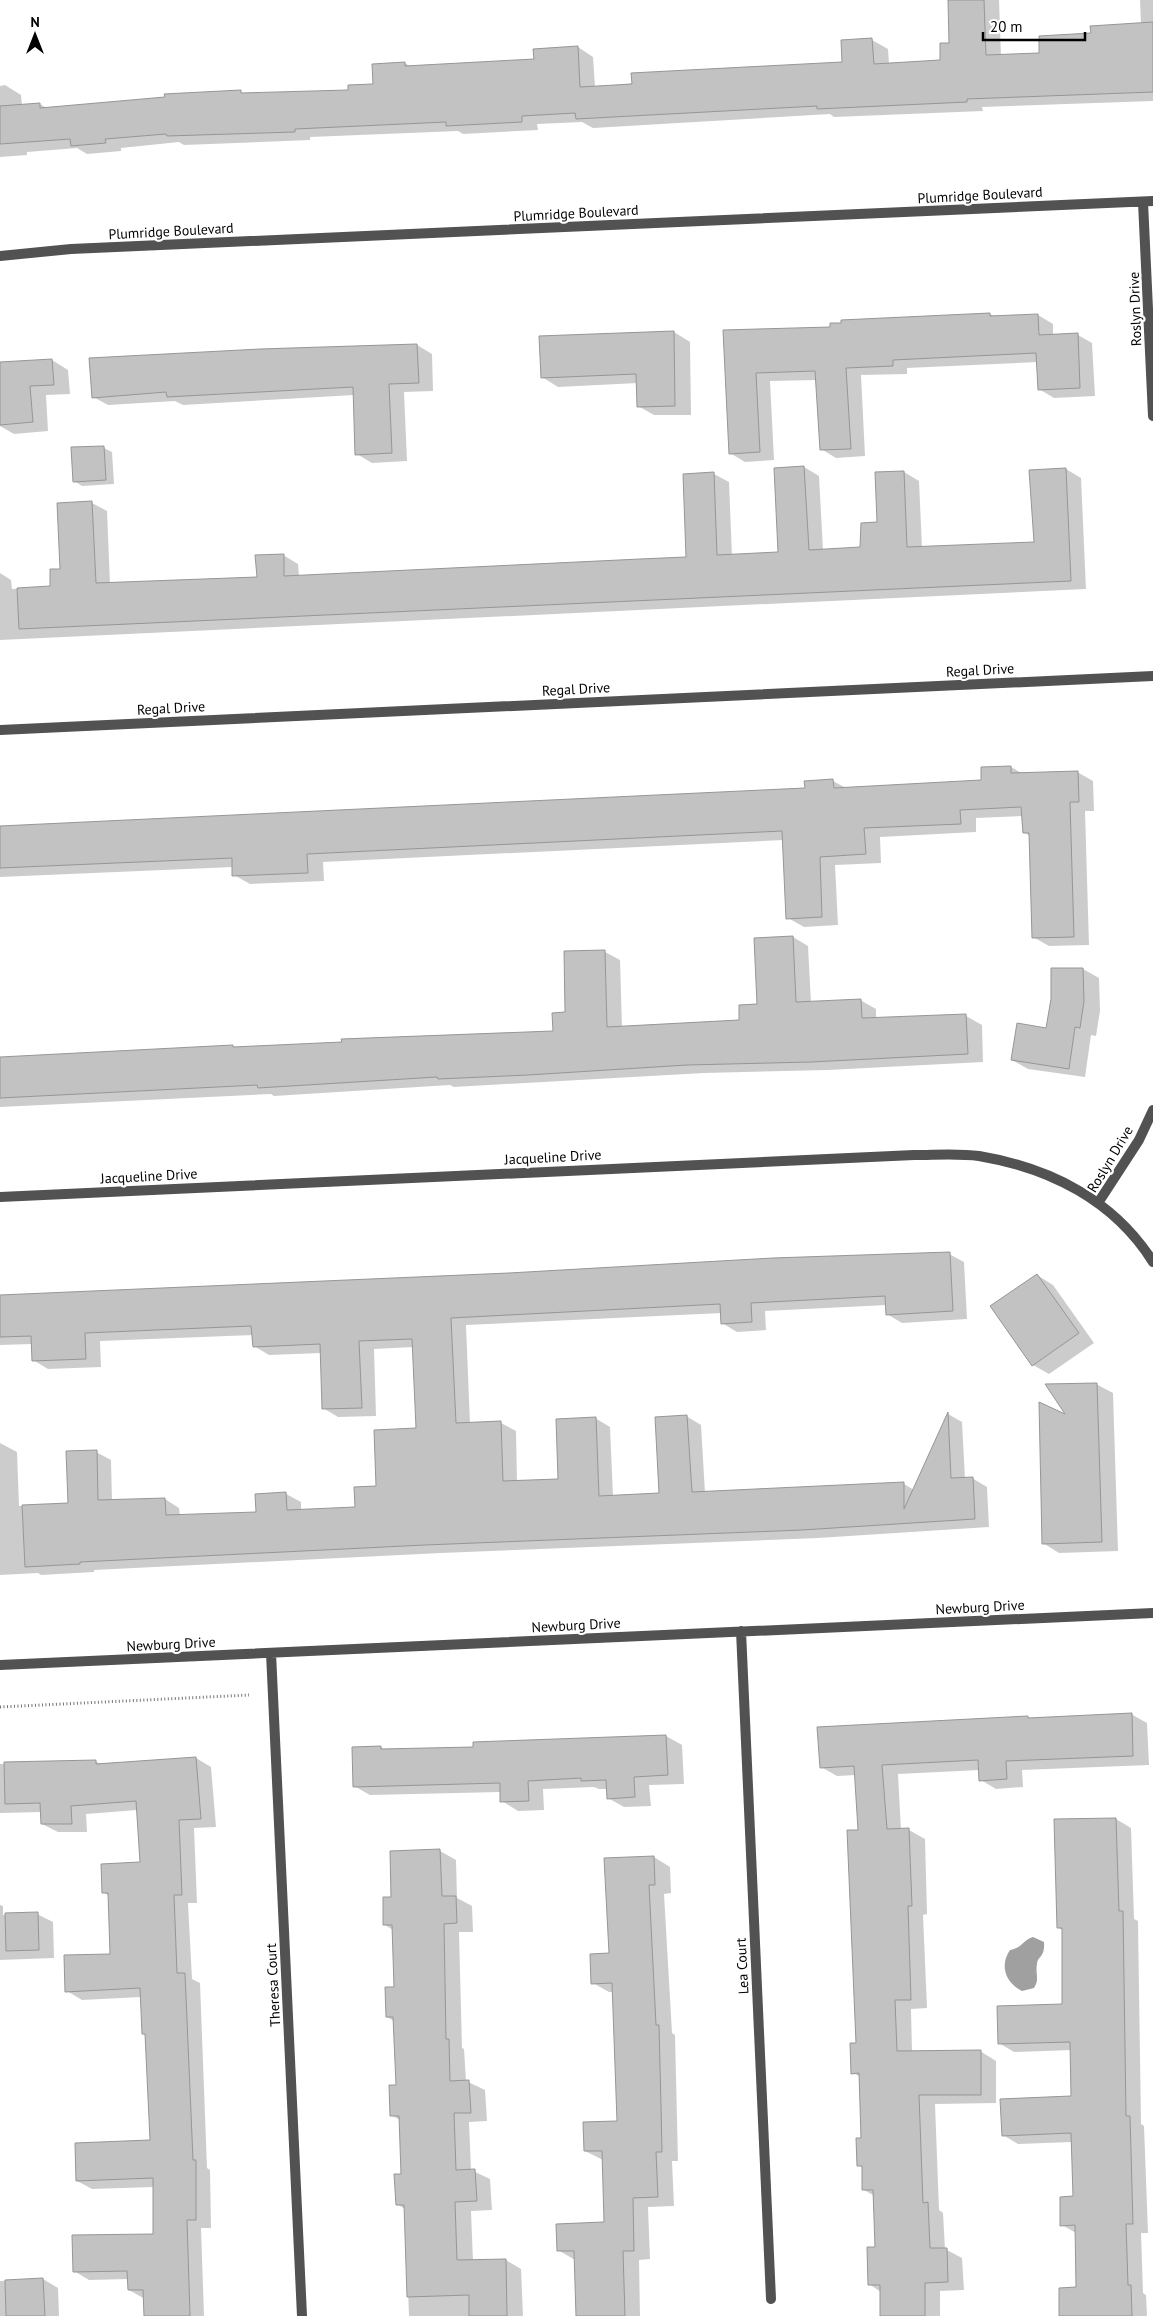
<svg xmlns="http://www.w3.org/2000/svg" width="1153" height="2316" font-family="'PT Sans',sans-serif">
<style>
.water{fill:#a0a0a0}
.shadow{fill:#0003}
.building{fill:#c2c2c2;stroke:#969696}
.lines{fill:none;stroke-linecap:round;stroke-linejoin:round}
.path{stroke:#747474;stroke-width:3;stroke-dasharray:1 2.5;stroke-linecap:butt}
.minor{stroke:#525252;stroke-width:10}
.labels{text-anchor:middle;stroke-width:4.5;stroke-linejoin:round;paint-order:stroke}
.street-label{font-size:14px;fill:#000;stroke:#fff}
</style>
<rect width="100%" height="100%" fill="#fff"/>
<path class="water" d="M 1033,1937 L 1044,1942 C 1045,1958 1038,1955 1037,1964 C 1035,1974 1040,1979 1034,1988 L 1022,1991 C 1006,1983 999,1966 1010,1950 C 1022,1948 1023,1940 1033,1937 Z"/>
<path class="shadow" d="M 949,0 L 999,0 L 1001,56 L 1041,54 L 1092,35 L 1141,24 L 1140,0 L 1153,0 L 1153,101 L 982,107 L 983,111 L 834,117 L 830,114 L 593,128 L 582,122 L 537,124 L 538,130 L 463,134 L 458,131 L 310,137 L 310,140 L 184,145 L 179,142 L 121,148 L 121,151 L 87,154 L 77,148 L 27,152 L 27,155 L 0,157 L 0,86 L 5,85 L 21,95 L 22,106 L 40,104 L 48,109 L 240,92 L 245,94 L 349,91 L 374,85 L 405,63 L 411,67 L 535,60 L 578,47 L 593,57 L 595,87 L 843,63 L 842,41 L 872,40 L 888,49 L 889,64 L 942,61 L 951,44 Z
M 990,314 L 995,317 L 1038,315 L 1053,324 L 1053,336 L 1078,335 L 1092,343 L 1095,396 L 1054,398 L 1039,389 L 1038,362 L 907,368 L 907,374 L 861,375 L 865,456 L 836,458 L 821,449 L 817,380 L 770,381 L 774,460 L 745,462 L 730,453 L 724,332 L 831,328 Z
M 674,332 L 690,342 L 691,415 L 654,415 L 638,406 L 638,383 L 558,387 L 542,377 Z
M 417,345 L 432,354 L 433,391 L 404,392 L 407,461 L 372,463 L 357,454 L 354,395 L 183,405 L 175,401 L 108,405 L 93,397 Z
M 52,360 L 68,370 L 70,394 L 46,395 L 48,431 L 14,434 L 0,426 L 0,363 Z
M 104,448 L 112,452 L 114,484 L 82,486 L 74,481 L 72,449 Z
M 804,467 L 819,476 L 823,550 L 862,549 L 878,524 L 904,472 L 919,481 L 922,548 L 1035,543 L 1066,469 L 1081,478 L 1086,589 L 0,640 L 0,573 L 11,580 L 12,589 L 52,587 L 92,503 L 107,511 L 110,584 L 258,579 L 283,555 L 298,564 L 299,576 L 687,558 L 714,474 L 729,482 L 732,556 L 779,554 L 775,469 Z
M 1011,767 L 1023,774 L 1077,772 L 1093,781 L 1094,811 L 1085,811 L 1089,945 L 1049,946 L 1033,937 L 1030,836 L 1024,832 L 1023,816 L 976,818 L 976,832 L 880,837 L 881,863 L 835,865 L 838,925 L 804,927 L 788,918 L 784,840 L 323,862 L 324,881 L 250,884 L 234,875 L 233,867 L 0,877 L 0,828 L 806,789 L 833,781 L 846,788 L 982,781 Z
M 793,937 L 808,946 L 811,1003 L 860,1000 L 876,1009 L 876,1019 L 966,1016 L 982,1025 L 983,1062 L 828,1070 L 704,1073 L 454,1087 L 450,1085 L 274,1096 L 271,1094 L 0,1107 L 0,1058 L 554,1033 L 605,952 L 620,960 L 622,1027 L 740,1021 L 758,1006 Z
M 1083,969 L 1099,978 L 1100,1011 L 1096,1036 L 1091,1035 L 1085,1077 L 1028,1069 L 1012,1060 L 1047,1030 Z
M 949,1254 L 964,1262 L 967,1319 L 902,1323 L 887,1314 L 887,1305 L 765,1311 L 766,1330 L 737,1332 L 722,1323 L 722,1313 L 466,1325 L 470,1424 L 501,1423 L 516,1431 L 517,1482 L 559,1480 L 595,1418 L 610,1427 L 613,1496 L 660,1494 L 686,1416 L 701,1425 L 705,1493 L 904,1484 L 914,1490 L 948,1414 L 962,1422 L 965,1479 L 972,1478 L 987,1487 L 989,1527 L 818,1538 L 441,1553 L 94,1570 L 94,1572 L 41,1575 L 38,1573 L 0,1575 L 0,1443 L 17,1452 L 19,1506 L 70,1505 L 96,1452 L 111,1460 L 112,1501 L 165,1499 L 179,1508 L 180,1516 L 257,1513 L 286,1494 L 301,1502 L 301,1510 L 357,1508 L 377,1488 L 417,1429 L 414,1347 L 374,1349 L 376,1416 L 338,1417 L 323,1408 L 321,1353 L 269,1355 L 254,1346 L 253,1335 L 100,1341 L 101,1367 L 48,1369 L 33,1360 L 32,1344 L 0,1345 L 0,1296 Z
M 1037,1275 L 1053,1285 L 1094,1343 L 1049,1374 L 1033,1365 Z
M 1096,1384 L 1113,1393 L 1118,1551 L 1059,1553 L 1043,1543 L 1069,1416 Z
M 1131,1714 L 1147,1723 L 1149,1765 L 1022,1770 L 1023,1787 L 996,1789 L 981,1780 L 980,1770 L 898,1774 L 901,1830 L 909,1830 L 925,1839 L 927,1914 L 923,1915 L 927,2008 L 911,2009 L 912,2052 L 980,2051 L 996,2061 L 996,2103 L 935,2104 L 939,2210 L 943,2213 L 945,2249 L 962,2258 L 964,2290 L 940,2291 L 940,2316 L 882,2316 L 881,2292 L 869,2284 L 876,2248 L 873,2195 L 864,2190 L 863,2168 L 859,2165 L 862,2139 L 861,2077 L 853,2073 L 857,2045 L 860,1831 L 856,1775 L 837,1776 L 821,1767 L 1028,1717 L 1031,1719 Z
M 666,1736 L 682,1745 L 684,1784 L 649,1785 L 651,1806 L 624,1807 L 608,1798 L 607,1789 L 599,1789 L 594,1787 L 543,1789 L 544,1810 L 518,1811 L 502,1801 L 501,1792 L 370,1795 L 354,1786 L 381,1747 L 386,1751 L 474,1748 L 474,1743 Z
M 196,1758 L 211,1767 L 216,1827 L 194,1828 L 197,1903 L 188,1903 L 192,1979 L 200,1983 L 207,2168 L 210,2170 L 211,2228 L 201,2228 L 204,2316 L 145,2316 L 145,2299 L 129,2290 L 129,2279 L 89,2280 L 74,2271 L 154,2235 L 154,2187 L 92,2189 L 77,2181 L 151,2141 L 146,2035 L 143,2034 L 141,1997 L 82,2000 L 67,1991 L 112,1955 L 109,1896 L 103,1892 L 141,1863 L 137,1810 L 86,1814 L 87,1832 L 58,1832 L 42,1824 L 42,1812 L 0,1813 L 0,1764 L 95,1761 L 102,1765 Z
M 1116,1819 L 1131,1828 L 1134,1919 L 1138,1921 L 1141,2124 L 1144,2126 L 1148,2233 L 1141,2233 L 1143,2293 L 1146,2295 L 1147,2316 L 1061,2316 L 1078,2289 L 1076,2233 L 1062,2225 L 1074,2197 L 1072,2142 L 1018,2144 L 1003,2135 L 1072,2097 L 1072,2050 L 1014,2052 L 999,2043 L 1063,2005 L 1063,1930 L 1059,1928 Z
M 440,1851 L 456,1860 L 457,1898 L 472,1906 L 473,1932 L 459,1932 L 462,2048 L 464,2049 L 466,2081 L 485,2090 L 487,2121 L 469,2122 L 471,2170 L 490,2179 L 492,2210 L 471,2211 L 473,2261 L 506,2260 L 521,2269 L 523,2316 L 409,2316 L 405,2209 L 397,2204 L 402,2175 L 400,2120 L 391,2115 L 397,2086 L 394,2021 L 387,2017 L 395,1988 L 393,1930 L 385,1925 L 392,1898 Z
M 654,1857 L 670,1867 L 671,1893 L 664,1894 L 672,2033 L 675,2035 L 678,2161 L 672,2161 L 674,2206 L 648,2207 L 650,2259 L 639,2260 L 640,2316 L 577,2316 L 575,2260 L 558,2250 L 606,2224 L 603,2160 L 585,2151 L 618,2122 L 613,1992 L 609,1992 L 593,1983 L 610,1954 Z
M 0,1905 L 3,1906 L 3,1915 L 37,1914 L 53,1922 L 54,1958 L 0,1960 Z
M 43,2279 L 58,2288 L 59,2316 L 0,2316 L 0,2281 Z"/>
<path class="building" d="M 948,0 L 984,0 L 986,55 L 1039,53 L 1039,36 L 1091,33 L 1090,26 L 1153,22 L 1153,92 L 967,99 L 967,102 L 817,109 L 817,106 L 576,119 L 575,113 L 522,116 L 522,122 L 446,126 L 446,122 L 295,129 L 295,132 L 167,136 L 166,134 L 105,139 L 106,143 L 71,146 L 70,139 L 0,144 L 0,106 L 40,103 L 40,108 L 165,97 L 164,94 L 241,90 L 241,93 L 348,90 L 348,85 L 373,84 L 372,64 L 405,62 L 405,66 L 534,59 L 533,49 L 578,46 L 580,87 L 632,84 L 631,73 L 842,62 L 841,40 L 872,38 L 874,64 L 940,60 L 940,43 L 949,43 Z
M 990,313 L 990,316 L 1038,314 L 1039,335 L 1078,333 L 1080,388 L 1038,390 L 1036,353 L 893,360 L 893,366 L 846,368 L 851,449 L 820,450 L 815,371 L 756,373 L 760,452 L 729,454 L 723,330 L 830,327 L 830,323 L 841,323 L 841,320 Z
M 674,331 L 675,406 L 637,407 L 636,374 L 541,378 L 539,336 Z
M 417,344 L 419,383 L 389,384 L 392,453 L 355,455 L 353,387 L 167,397 L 166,392 L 92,398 L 89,358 L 260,349 Z
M 52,359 L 54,385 L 30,386 L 33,422 L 0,425 L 0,362 Z
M 104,446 L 106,480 L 73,482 L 71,447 Z
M 804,466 L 809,550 L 860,547 L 861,523 L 877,522 L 875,472 L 904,471 L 907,547 L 1034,542 L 1029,470 L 1066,468 L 1071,581 L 19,629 L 17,588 L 50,586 L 50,569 L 60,569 L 57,503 L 92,501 L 96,583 L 257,577 L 255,555 L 284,554 L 284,576 L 640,559 L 686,557 L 683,474 L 714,472 L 717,555 L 778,552 L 774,468 Z
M 1011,766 L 1011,773 L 1078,771 L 1079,802 L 1070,802 L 1074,937 L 1032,938 L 1029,833 L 1023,833 L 1021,807 L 960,810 L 961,824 L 864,828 L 866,854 L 820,857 L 822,917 L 786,919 L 782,831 L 307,854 L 308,873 L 232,876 L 232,858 L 0,868 L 0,826 L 805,788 L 804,781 L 833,779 L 834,788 L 981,780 L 981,767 Z
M 793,936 L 796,1002 L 861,999 L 862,1018 L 966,1014 L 968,1054 L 811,1062 L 687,1065 L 528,1075 L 438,1079 L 437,1077 L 258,1088 L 257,1085 L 0,1098 L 0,1057 L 233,1045 L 233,1047 L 342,1042 L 341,1039 L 553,1031 L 552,1013 L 565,1012 L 564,951 L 605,950 L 607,1027 L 739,1020 L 739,1005 L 757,1004 L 754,938 Z
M 1051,968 L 1083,968 L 1084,1001 L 1080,1028 L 1075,1027 L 1069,1069 L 1011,1060 L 1017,1023 L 1046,1028 L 1051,999 Z
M 950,1252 L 953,1311 L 886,1315 L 885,1296 L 751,1303 L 752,1322 L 721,1324 L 720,1304 L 451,1318 L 456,1423 L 501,1421 L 503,1481 L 558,1479 L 556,1419 L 596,1417 L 599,1496 L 659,1493 L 655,1417 L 687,1415 L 692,1492 L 904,1482 L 904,1509 L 948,1412 L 951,1478 L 973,1477 L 975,1519 L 802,1530 L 425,1545 L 80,1562 L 80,1564 L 25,1567 L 22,1505 L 68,1503 L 66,1451 L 97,1450 L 98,1500 L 165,1498 L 166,1515 L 256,1512 L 255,1494 L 286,1492 L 287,1510 L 355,1507 L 354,1487 L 376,1486 L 374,1430 L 416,1428 L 412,1339 L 359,1341 L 362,1408 L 322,1409 L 320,1344 L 253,1347 L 251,1326 L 85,1333 L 86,1359 L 32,1361 L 31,1336 L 0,1337 L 0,1295 L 509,1273 L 773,1258 Z
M 1037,1274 L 1079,1333 L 1032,1366 L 990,1306 Z
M 1097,1383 L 1102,1542 L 1042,1544 L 1039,1402 L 1065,1414 L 1045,1384 Z
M 1132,1713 L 1133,1756 L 1006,1761 L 1007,1779 L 979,1781 L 978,1760 L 882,1765 L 887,1829 L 909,1828 L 912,1906 L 908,1906 L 911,2000 L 895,2000 L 897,2051 L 981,2050 L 981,2095 L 919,2095 L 923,2203 L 928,2202 L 930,2248 L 947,2248 L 948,2282 L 925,2283 L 925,2316 L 880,2316 L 880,2285 L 868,2285 L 867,2247 L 875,2247 L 873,2190 L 862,2190 L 862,2166 L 857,2166 L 856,2138 L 861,2138 L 859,2073 L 851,2074 L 850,2043 L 856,2043 L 847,1830 L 858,1830 L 854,1766 L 820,1768 L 817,1727 L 1028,1716 L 1028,1718 Z
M 666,1735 L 668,1775 L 634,1777 L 635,1797 L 607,1799 L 606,1780 L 581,1781 L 581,1778 L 528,1781 L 529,1801 L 500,1802 L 500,1783 L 353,1787 L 352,1747 L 381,1746 L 381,1749 L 473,1747 L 473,1742 Z
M 196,1757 L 201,1819 L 179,1820 L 182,1895 L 174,1895 L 177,1973 L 185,1973 L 193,2160 L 196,2160 L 196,2220 L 187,2220 L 190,2316 L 144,2316 L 143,2290 L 128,2290 L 127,2271 L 73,2272 L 72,2235 L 153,2234 L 153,2178 L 76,2181 L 75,2143 L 150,2140 L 145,2034 L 142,2034 L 140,1988 L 65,1992 L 64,1955 L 110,1954 L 108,1893 L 102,1893 L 101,1864 L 140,1862 L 136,1801 L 71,1806 L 72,1824 L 41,1824 L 40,1803 L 5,1804 L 4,1762 L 96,1760 L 96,1764 Z
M 1116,1818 L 1119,1911 L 1123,1911 L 1126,2116 L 1130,2116 L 1133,2224 L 1126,2224 L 1128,2285 L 1131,2285 L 1132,2316 L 1059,2316 L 1059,2288 L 1076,2287 L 1075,2225 L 1060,2226 L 1060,2197 L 1073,2196 L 1071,2133 L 1002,2136 L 1000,2099 L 1071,2096 L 1070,2042 L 998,2044 L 997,2006 L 1062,2004 L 1062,1928 L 1057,1928 L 1054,1819 Z
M 440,1849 L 442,1896 L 456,1896 L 457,1923 L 444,1924 L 446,2039 L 449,2039 L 450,2081 L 469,2080 L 471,2113 L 454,2113 L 456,2170 L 475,2169 L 477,2201 L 455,2202 L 457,2260 L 506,2259 L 507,2316 L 469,2316 L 469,2295 L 407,2297 L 404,2205 L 396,2205 L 394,2174 L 401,2174 L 399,2116 L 390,2116 L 389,2085 L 396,2085 L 393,2017 L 386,2017 L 385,1987 L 394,1987 L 392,1925 L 383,1925 L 383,1897 L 391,1897 L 390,1851 Z
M 654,1856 L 655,1885 L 649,1885 L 656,2025 L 659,2025 L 661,2106 L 662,2152 L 656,2152 L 658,2197 L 633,2198 L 634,2251 L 623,2251 L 625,2316 L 576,2316 L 574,2251 L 557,2251 L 556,2224 L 604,2222 L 602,2151 L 584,2151 L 583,2122 L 617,2121 L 612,1983 L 591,1984 L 590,1954 L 609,1953 L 604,1858 Z
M 38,1912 L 39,1950 L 6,1951 L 5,1913 Z
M 43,2278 L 45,2316 L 6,2316 L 5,2280 Z"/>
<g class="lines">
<path class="path" d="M 0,1707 L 249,1695"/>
<path class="minor" d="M 1143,202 L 1153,416
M 0,256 L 71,249 L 1153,201
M 0,730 L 1153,676
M 0,1197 L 914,1155 C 935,1155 958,1153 979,1156 C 1050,1168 1114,1200 1153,1262
M 1098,1203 L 1139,1140 L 1153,1110
M 741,1631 L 771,2299
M 271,1653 L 302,2316
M 0,1665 L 1153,1613"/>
</g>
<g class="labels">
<g class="street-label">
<text transform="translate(980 195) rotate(-3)" y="5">Plumridge Boulevard</text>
<text transform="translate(576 213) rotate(-3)" y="5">Plumridge Boulevard</text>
<text transform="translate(171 231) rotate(-3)" y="5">Plumridge Boulevard</text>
<text transform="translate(1135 309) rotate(-92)" y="5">Roslyn Drive</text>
<text transform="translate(980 670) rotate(-3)" y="5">Regal Drive</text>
<text transform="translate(576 689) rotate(-3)" y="5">Regal Drive</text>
<text transform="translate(171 708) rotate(-3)" y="5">Regal Drive</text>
<text transform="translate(553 1157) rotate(-3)" y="5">Jacqueline Drive</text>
<text transform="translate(1110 1159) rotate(-59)" y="5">Roslyn Drive</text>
<text transform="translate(149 1176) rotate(-3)" y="5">Jacqueline Drive</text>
<text transform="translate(980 1607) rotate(-3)" y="5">Newburg Drive</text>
<text transform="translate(576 1625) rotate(-3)" y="5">Newburg Drive</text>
<text transform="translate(171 1644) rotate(-3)" y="5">Newburg Drive</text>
<text transform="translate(742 1966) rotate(-93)" y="5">Lea Court</text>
<text transform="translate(273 1985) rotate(-93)" y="5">Theresa Court</text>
</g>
</g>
<g transform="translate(35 35)" stroke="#ffffff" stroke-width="4" paint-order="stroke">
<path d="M0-4L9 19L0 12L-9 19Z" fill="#000000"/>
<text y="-8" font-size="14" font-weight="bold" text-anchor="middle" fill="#000000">N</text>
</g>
<path d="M983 32v8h102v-8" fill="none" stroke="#000000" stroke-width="2.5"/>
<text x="990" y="32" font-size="15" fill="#000000" stroke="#ffffff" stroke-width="4" paint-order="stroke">20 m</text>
</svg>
